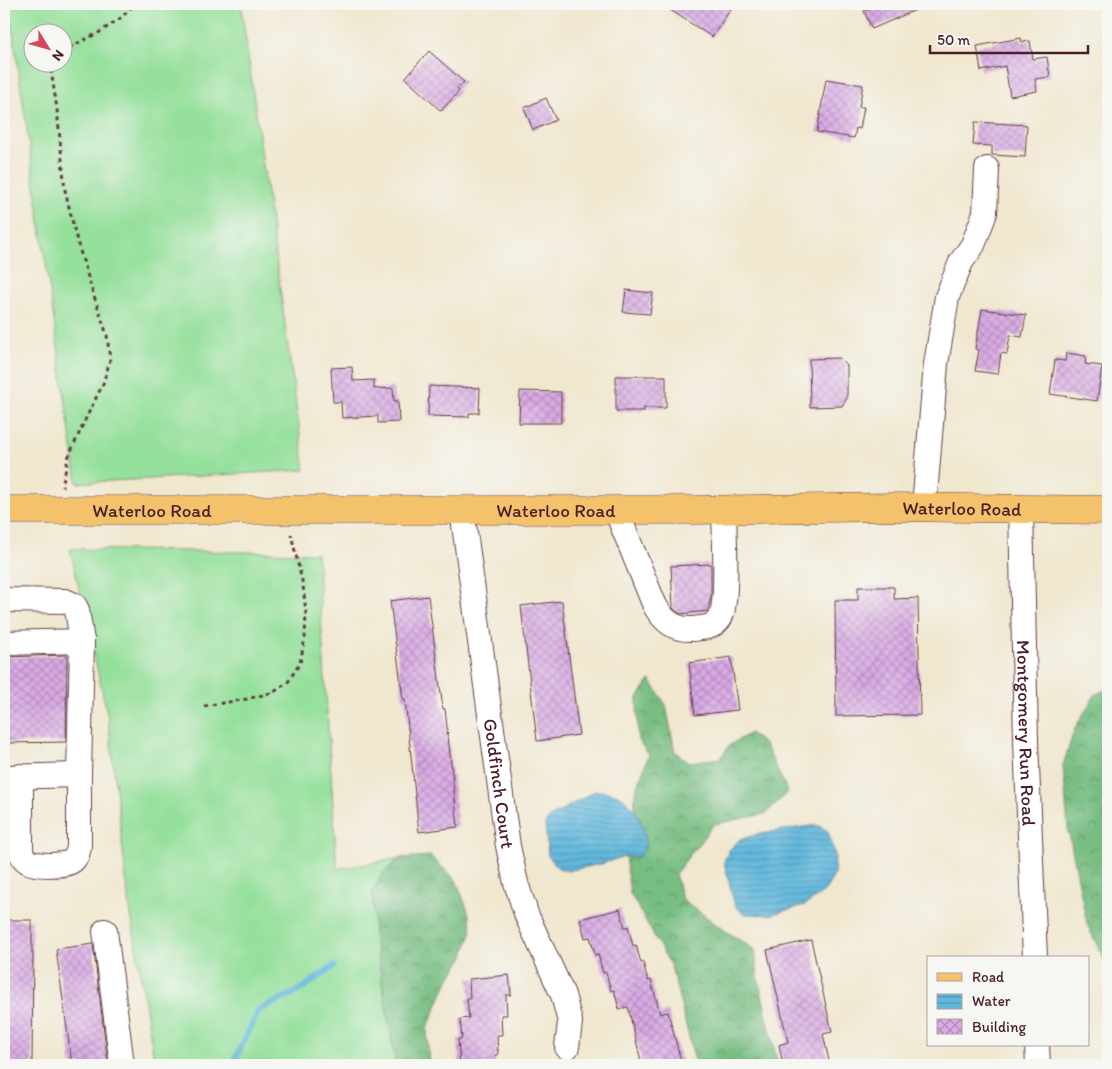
<svg xmlns="http://www.w3.org/2000/svg" width="1112" height="1069" font-family="Itim,sans-serif">
<style>
.grass{fill:#95e09b;stroke:#708063;fill-rule:evenodd}
.forest{fill:url(#forest-crowns);stroke:#616e57}
.water{fill:url(#water-rules);stroke:#556c84}
.lines{fill:none;stroke-linecap:round;stroke-linejoin:round}
.stream{stroke:#60b8dd;stroke-width:6}
.building{fill:url(#building-cross-hatch)}
.minor-casing{stroke:#633d44;stroke-width:26}
.major-casing{stroke:#633d44;stroke-width:29}
.path{stroke:#633d44;stroke-width:3;stroke-dasharray:4 4;stroke-linecap:butt}
.minor{stroke:#fff;stroke-width:24}
.major{stroke:#f3c26a;stroke-width:28}
.labels{text-anchor:middle;stroke-width:5;stroke-linejoin:round;paint-order:stroke}
.street-label{font-size:19px;fill:#4a1f2b;stroke:#f6f6f2}
</style>
<defs>
<pattern id="forest-crowns" width="20" height="18" patternUnits="userSpaceOnUse" patternTransform="scale(1.25)"><rect width="20" height="18" fill="#78be83"/><path d="M2 6a3 3 0 1 1 6 0M12 15a3 3 0 1 1 6 0" fill="none" stroke="#649a6b"/></pattern>
<pattern id="water-rules" width="6" height="5" patternUnits="userSpaceOnUse" patternTransform="scale(1.25)"><rect width="6" height="5" fill="#60b8dd"/><path d="M0 2.5h6" fill="none" stroke="#5195b3"/></pattern>
<pattern id="building-cross-hatch" width="8" height="8" patternUnits="userSpaceOnUse" patternTransform="scale(1.25)"><rect width="8" height="8" fill="#d9aae5"/><path d="M0 0l8 8M0 8l8-8" fill="none" stroke="#b28aba"/></pattern>
</defs>
<rect width="100%" height="100%" fill="#f6f6f2"/>
<filter id="ink" filterUnits="userSpaceOnUse"><feTurbulence type="fractalNoise" baseFrequency=".02" numOctaves="2"/><feDisplacementMap in="SourceGraphic" scale="10" xChannelSelector="R" yChannelSelector="G"/><feConvolveMatrix kernelMatrix="1 2 1 2 8 2 1 2 1" color-interpolation-filters="sRGB"/></filter>
<filter id="wash" filterUnits="userSpaceOnUse"><feTurbulence type="fractalNoise" baseFrequency=".0096" numOctaves="4" result="noise"/><feDisplacementMap in="SourceGraphic" scale="20" xChannelSelector="R" yChannelSelector="G"/><feGaussianBlur stdDeviation="1.12" result="paint"/><feColorMatrix in="noise" values="0 0 0 0 0 0 0 0 0 0 0 0 0 0 0 0 0 1.4 0 .05"/><feComposite in="paint" operator="in"/></filter>
<g filter="url(#wash)">
<rect width="100%" height="100%" fill="#f0e7cf"/>
<path class="grass" d="M 9,4 L 241,4 L 305,470 L 77,483 ZM 32,32 L 62,32 L 62,62 L 32,62 Z
M 70,549 L 317,553 L 337,869 L 401,858 L 384,872 L 373,891 L 374,934 L 396,1065 L 155,1065 L 128,896 L 108,717 Z"/>
<path class="forest" d="M 650,680 L 666,705 L 675,752 L 689,762 L 720,758 L 730,745 L 750,733 L 765,745 L 788,792 L 765,814 L 714,824 L 675,874 L 682,899 L 721,928 L 755,950 L 758,977 L 778,1065 L 696,1065 L 671,966 L 630,893 L 625,856 L 638,857 L 643,851 L 645,838 L 642,824 L 635,811 L 635,792 L 649,755 L 638,740 L 637,699 Z
M 1106,689 L 1108,691 L 1108,968 L 1087,924 L 1068,829 L 1063,765 L 1075,728 L 1095,695 Z
M 430,856 L 456,880 L 468,911 L 472,930 L 464,956 L 447,983 L 427,1029 L 429,1065 L 396,1065 L 374,934 L 373,891 L 384,872 L 401,858 Z"/>
<path class="water" d="M 595,791 C 605,791 615,792 624,799 C 637,808 651,836 643,851 C 642,854 640,855 638,857 L 625,856 L 601,864 L 567,871 L 558,868 L 548,856 L 545,824 L 550,817 Z
M 817,825 L 828,831 L 835,855 L 834,876 L 824,892 L 805,905 L 769,915 L 745,914 L 735,906 L 724,862 L 729,850 L 739,840 L 758,834 Z"/>
<g class="lines">
<path class="stream" d="M 232,1065 L 259,1010 L 300,990 L 334,966"/>
</g>
<g id="blocks">
<path class="building" d="M 661,4 L 734,4 L 712,37 Z
M 879,4 L 929,4 L 872,29 L 864,11 Z
M 1021,38 L 1022,42 L 1030,41 L 1033,59 L 1047,57 L 1050,77 L 1035,79 L 1037,91 L 1010,96 L 1005,66 L 981,71 L 977,46 Z
M 429,51 L 464,82 L 457,89 L 459,91 L 441,111 L 405,78 Z
M 826,79 L 863,85 L 859,107 L 864,107 L 860,129 L 856,128 L 854,138 L 817,132 Z
M 546,98 L 556,120 L 533,130 L 524,108 Z
M 975,122 L 1027,125 L 1025,157 L 992,155 L 992,146 L 973,145 Z
M 626,290 L 653,293 L 650,314 L 623,312 Z
M 982,309 L 1026,315 L 1022,337 L 1010,335 L 1007,354 L 1001,353 L 998,374 L 975,371 L 979,350 L 975,349 Z
M 1066,353 L 1086,356 L 1085,364 L 1102,366 L 1097,401 L 1050,394 L 1055,360 L 1065,361 Z
M 840,358 L 847,366 L 847,398 L 842,406 L 810,407 L 809,359 Z
M 352,367 L 353,381 L 374,380 L 374,389 L 393,388 L 394,401 L 398,401 L 399,422 L 378,423 L 378,416 L 342,418 L 341,402 L 333,402 L 331,368 Z
M 616,376 L 666,376 L 666,408 L 644,408 L 644,411 L 616,411 Z
M 429,386 L 480,388 L 479,413 L 469,413 L 469,417 L 428,416 Z
M 520,391 L 561,392 L 561,423 L 519,423 Z
M 711,564 L 711,596 L 708,611 L 681,614 L 678,612 L 673,608 L 671,566 Z
M 858,587 L 894,587 L 894,599 L 918,598 L 920,715 L 836,716 L 835,600 L 858,600 Z
M 428,596 L 443,709 L 445,709 L 458,827 L 419,832 L 405,699 L 403,699 L 390,601 Z
M 562,601 L 579,735 L 537,741 L 521,606 Z
M 67,655 L 66,742 L 4,743 L 4,657 Z
M 731,657 L 738,710 L 695,715 L 689,663 Z
M 620,909 L 625,928 L 628,926 L 633,946 L 636,945 L 641,963 L 643,962 L 648,981 L 651,980 L 660,1014 L 668,1012 L 682,1065 L 642,1065 L 628,1007 L 619,1009 L 614,990 L 611,991 L 606,972 L 603,973 L 598,954 L 595,955 L 590,937 L 585,938 L 580,919 Z
M 4,920 L 32,920 L 32,953 L 33,952 L 32,1065 L 4,1065 Z
M 811,940 L 832,1032 L 823,1034 L 830,1065 L 783,1065 L 779,1045 L 788,1042 L 767,950 Z
M 93,944 L 108,1065 L 72,1065 L 56,949 Z
M 509,975 L 511,995 L 506,995 L 507,1015 L 501,1015 L 502,1035 L 497,1035 L 498,1055 L 495,1055 L 496,1065 L 460,1065 L 458,1039 L 462,1039 L 460,1019 L 469,1018 L 467,999 L 470,999 L 469,979 Z"/>
</g>
</g>
<g filter="url(#ink)">
<use href="#blocks" fill-opacity="0" stroke="#633d44" stroke-width="1"/>
<g class="lines">
<defs>
<g id="minor">
<path d="M 924,507 L 936,364 L 947,297 L 961,262 L 973,245 L 985,213 L 987,169"/>
<path id="s1" d="M 1021,509 L 1026,741 L 1035,958"/>
<path id="s2" d="M 462,510 L 508,846 L 516,883 L 527,916 L 563,995 L 570,1022 L 567,1047"/>
<path d="M 616,510 L 655,606 C 664,621 674,630 692,629 C 702,628 714,628 720,618 C 729,603 724,530 724,509"/>
<path d="M 4,600 L 65,601 L 72,604 L 75,606 L 77,610 L 82,641 L 79,775"/>
<path d="M 4,643 L 82,641"/>
<path d="M 4,777 L 79,775 L 79,847 C 78,852 77,857 72,861 C 66,866 36,866 29,862 C 23,859 21,854 21,849 L 21,776"/>
<path d="M 105,931 L 122,1065"/>
<path d="M 1037,1045 L 1038,1065"/>
</g>
<g id="major">
<path id="s3" d="M 4,510 L 696,510 L 893,507 L 1108,510"/>
</g>
</defs>
<use href="#minor" class="minor-casing"/>
<use href="#major" class="major-casing"/>
<path class="path" d="M 62,51 L 100,32 L 122,17 L 134,4
M 53,62 L 51,70 L 57,109 L 65,190 L 77,241 L 92,290 L 107,335 L 110,360 L 103,384 L 86,418 L 68,458 L 62,487
M 204,706 L 247,699 L 274,692 L 288,682 L 300,663 L 305,638 L 306,613 L 303,585 L 291,534"/>
<use href="#minor" class="minor"/>
<use href="#major" class="major"/>
</g>
</g>
<g class="labels">
<g class="street-label">
<text dy="7" stroke="none"><textPath href="#s3" startOffset="958">Waterloo Road</textPath></text>
<text dy="7" stroke="none"><textPath href="#s3" startOffset="148">Waterloo Road</textPath></text>
<text dy="7" stroke="none"><textPath href="#s3" startOffset="552">Waterloo Road</textPath></text>
<text dy="7" stroke="none"><textPath href="#s1" startOffset="224">Montgomery Run Road</textPath></text>
<text dy="7" stroke="none"><textPath href="#s2" startOffset="276">Goldfinch Court</textPath></text>
</g>
</g>
<rect width="1112" height="1069" fill="none" stroke="#f6f6f2" stroke-width="20"/>
<rect x="927" y="956" width="162" height="90" fill="#f6f6f2" stroke="#b1a0a2"/>
<rect x="937" y="973" width="25" height="8" fill="#f3c26a" stroke="#b1a0a2"/>
<text x="972" y="982" font-size="15" fill="#4a1f2b">Road</text>
<rect x="937" y="994" width="25" height="15" fill="url(#water-rules)" stroke="#b1a0a2"/>
<text x="972" y="1006" font-size="15" fill="#4a1f2b">Water</text>
<rect x="937" y="1019" width="25" height="15" fill="url(#building-cross-hatch)" stroke="#b1a0a2"/>
<text x="972" y="1032" font-size="15" fill="#4a1f2b">Building</text>
<g transform="translate(48 48) rotate(127)"><circle r="24" fill="#f6f6f2" stroke="#b1a0a2"/>
<path d="M0-4L9 19L0 12L-9 19Z" fill="#d1495b"/>
<text y="-8" font-size="14" font-weight="bold" text-anchor="middle" fill="#4a1f2b">N</text>
</g>
<path d="M930 45v8h158v-8" fill="none" stroke="#4a1f2b" stroke-width="2.5"/>
<text x="937" y="45" font-size="15" fill="#4a1f2b" stroke="#f6f6f2" stroke-width="4" paint-order="stroke">50 m</text>
</svg>
